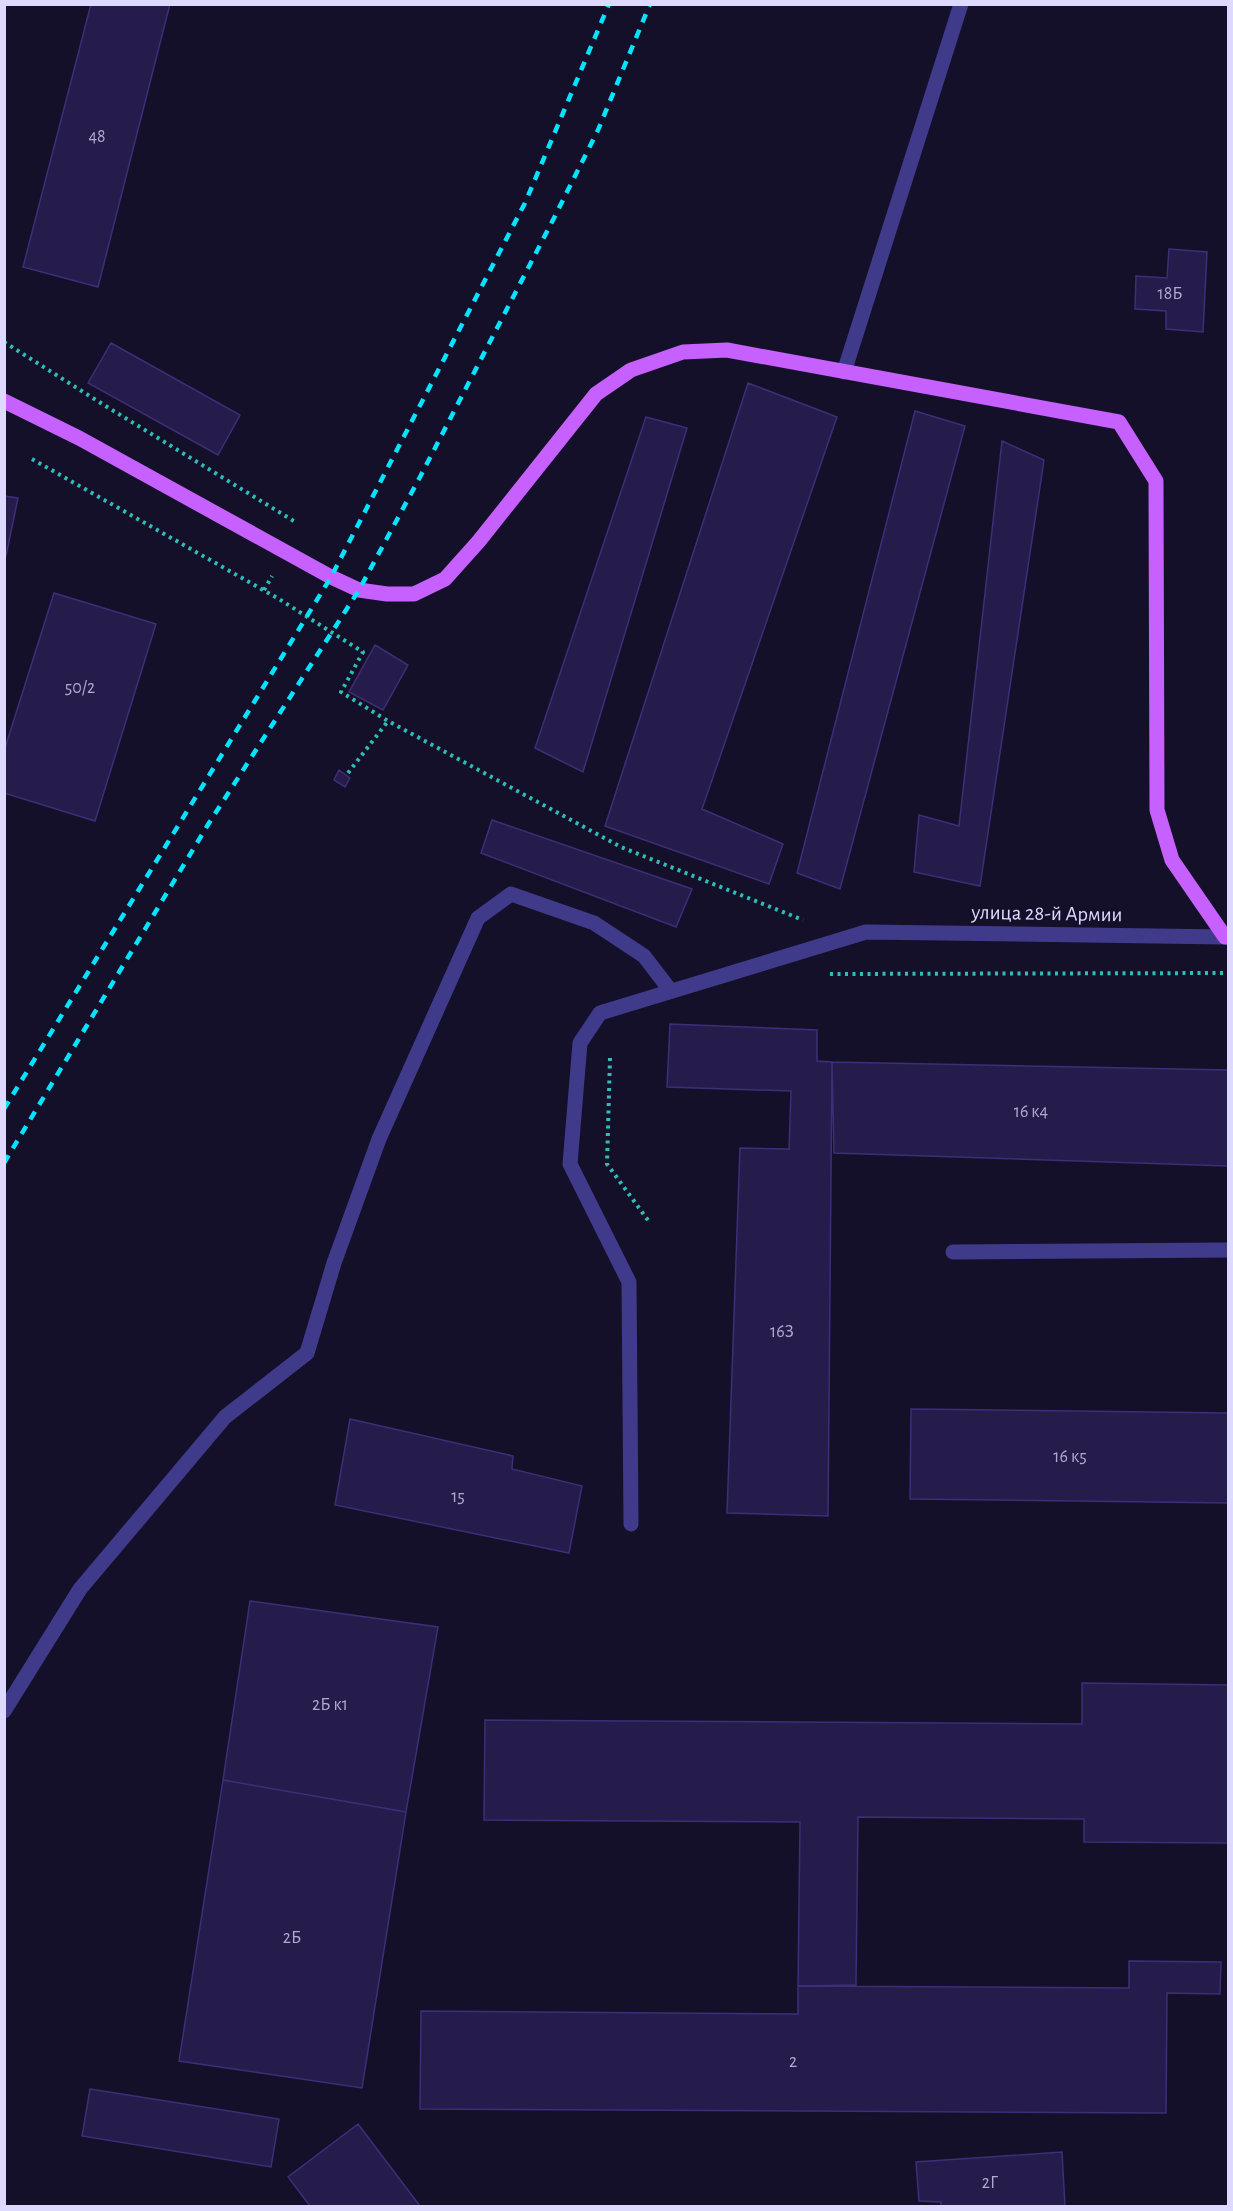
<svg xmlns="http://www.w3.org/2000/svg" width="1233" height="2211" font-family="'Alegreya Sans',sans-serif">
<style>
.building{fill:#261c4b;stroke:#3d2e78;stroke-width:1.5}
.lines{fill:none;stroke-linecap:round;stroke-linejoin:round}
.path{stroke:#2ebeb7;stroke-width:4;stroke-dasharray:3 4.5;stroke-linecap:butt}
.minor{stroke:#3f3b8a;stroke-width:15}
.major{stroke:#c660ff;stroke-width:15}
.rail{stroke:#05e3ff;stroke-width:4.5;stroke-dasharray:9 8;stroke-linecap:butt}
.labels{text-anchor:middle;stroke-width:5;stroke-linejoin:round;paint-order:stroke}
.number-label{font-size:18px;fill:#b0aad2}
.street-label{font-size:21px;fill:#ded9ff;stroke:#15102a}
</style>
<rect width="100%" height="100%" fill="#15102a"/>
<path class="building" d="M 91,4 L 170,4 L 98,287 L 23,267 Z
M 1169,249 L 1207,252 L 1203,332 L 1166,329 L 1166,311 L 1135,309 L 1136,276 L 1167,278 Z
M 111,343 L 240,415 L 218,455 L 88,383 Z
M 748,383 L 837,417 L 702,809 L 783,844 L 769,884 L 605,826 Z
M 915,411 L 965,426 L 840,889 L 797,873 Z
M 646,417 L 687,428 L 583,772 L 535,748 Z
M 1002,441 L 1044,460 L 980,886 L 914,872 L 919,815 L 959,826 Z
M 4,496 L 18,498 L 6,556 L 4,556 Z
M 54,593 L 156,624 L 95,821 L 4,793 L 4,751 Z
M 375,645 L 408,665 L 383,710 L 349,692 Z
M 339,770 L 350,778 L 345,787 L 334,780 Z
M 492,820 L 692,889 L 676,927 L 481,853 Z
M 670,1024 L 817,1030 L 817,1061 L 832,1062 L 828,1516 L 727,1513 L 740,1148 L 789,1149 L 791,1091 L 667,1087 Z
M 832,1062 L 1228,1070 L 1228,1166 L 834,1153 Z
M 911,1409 L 1228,1413 L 1228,1503 L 910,1499 Z
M 350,1419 L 513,1456 L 512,1469 L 582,1486 L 569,1553 L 335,1505 Z
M 250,1601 L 438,1627 L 406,1812 L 223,1780 Z
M 1082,1683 L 1228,1685 L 1228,1843 L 1084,1842 L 1084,1819 L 858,1817 L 856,1985 L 798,1986 L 800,1822 L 484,1820 L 485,1720 L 1082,1724 Z
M 223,1780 L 406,1812 L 362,2088 L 179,2061 Z
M 1129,1961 L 1221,1962 L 1220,1994 L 1167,1993 L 1166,2113 L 420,2109 L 421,2011 L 798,2014 L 798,1986 L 1129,1988 Z
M 90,2089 L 279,2119 L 271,2167 L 82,2136 Z
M 358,2124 L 420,2206 L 310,2206 L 288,2177 Z
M 1062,2152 L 1065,2206 L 941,2206 L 941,2202 L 919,2201 L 916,2162 Z"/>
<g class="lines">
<path class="path" d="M 4,342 L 104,405 L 297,523
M 32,459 L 279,599 L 363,652 L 341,692 L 388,721 L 621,847 L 803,920
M 264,590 L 272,576
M 348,773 L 388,721
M 830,974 L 1228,973
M 610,1058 L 607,1164 L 650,1223"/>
<path class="minor" d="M 844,372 L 961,4
M 953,1252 L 1228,1250
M 631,1524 L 629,1282 L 570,1164 L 580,1043 L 600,1013 L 866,932 L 1225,937
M 4,1711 L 80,1589 L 134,1525 L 225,1417 L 307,1353 L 334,1263 L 379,1139 L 478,918 L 511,894 L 594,923 L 644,956 L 670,990"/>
<path class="major" d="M 4,401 L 79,438 L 331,577 L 359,590 L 387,594 L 414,594 L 445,579 L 479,541 L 596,394 L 631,370 L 683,352 L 727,350 L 1119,422 L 1156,481 L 1157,810 L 1172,860 L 1225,937 L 1228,937"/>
<path class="rail" d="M 4,1109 L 331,577 L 525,203 L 609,4
M 4,1163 L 209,823 L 359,590 L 420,477 L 554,218 L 598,130 L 650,4"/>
</g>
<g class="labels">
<g class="number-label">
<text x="97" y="142">48</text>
<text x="1170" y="299">18Б</text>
<text x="80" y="693">50/2</text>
<text x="1031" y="1117">16 к4</text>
<text x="782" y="1337">16З</text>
<text x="1070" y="1462">16 к5</text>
<text x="458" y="1502">15</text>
<text x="330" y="1710">2Б к1</text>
<text x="292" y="1943">2Б</text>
<text x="793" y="2067">2</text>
<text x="990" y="2188">2Г</text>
</g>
<g class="street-label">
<text transform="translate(1047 913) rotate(1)" y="7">улица 28-й Армии</text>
</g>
</g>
<rect width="1233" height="2211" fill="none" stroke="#ded9ff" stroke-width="12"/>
</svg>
